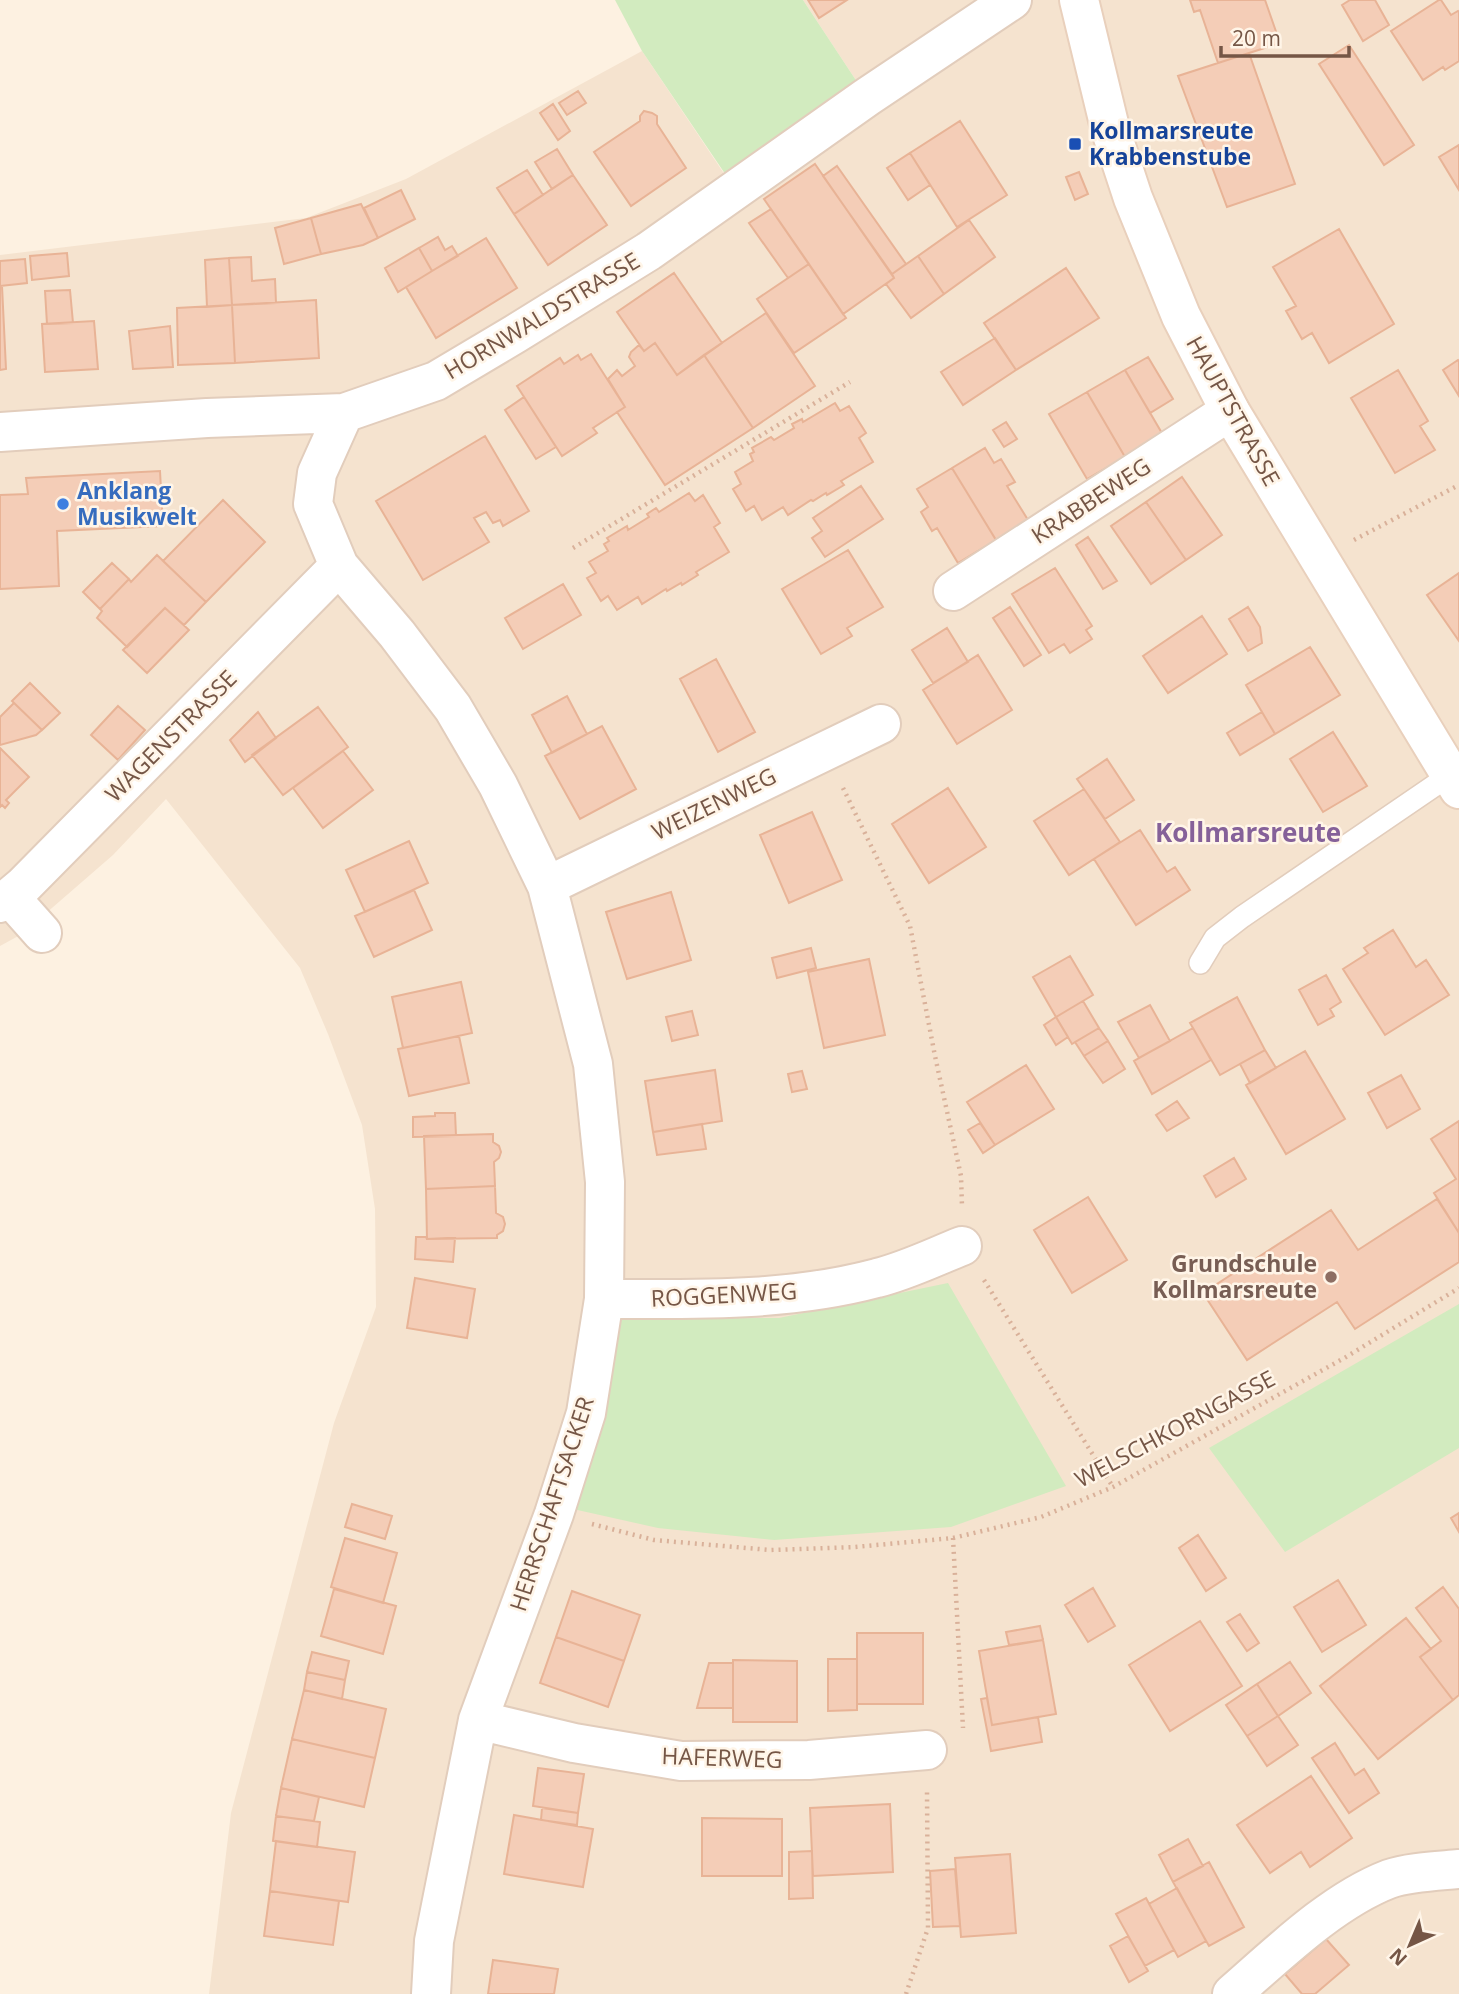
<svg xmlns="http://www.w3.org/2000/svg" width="1459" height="1994" font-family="'Open Sans',sans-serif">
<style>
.residential{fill:#f5e3cf}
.green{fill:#d2ebbf}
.building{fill:#f4cdb7;stroke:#e8b396;stroke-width:2}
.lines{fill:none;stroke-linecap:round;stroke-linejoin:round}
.lane-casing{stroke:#e2cdbc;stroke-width:24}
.street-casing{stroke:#e2cdbc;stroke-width:42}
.secondary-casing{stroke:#e9d0bc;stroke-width:42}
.path{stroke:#d9b19a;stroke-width:4.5;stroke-dasharray:2 5;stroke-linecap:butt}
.lane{stroke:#fff;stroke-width:21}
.street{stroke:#fff;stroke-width:38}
.secondary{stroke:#fff;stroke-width:38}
.transit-dot{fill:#1a4fb4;stroke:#fff5e8;stroke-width:2.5}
.shop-dot{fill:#3f7fe0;stroke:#fff5e8;stroke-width:2.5}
.education-dot{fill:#8d6e63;stroke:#fff5e8;stroke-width:2.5}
.labels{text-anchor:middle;stroke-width:5;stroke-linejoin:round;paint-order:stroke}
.transit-label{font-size:23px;font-weight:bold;fill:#164399;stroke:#fff5e8;text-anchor:start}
.street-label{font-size:23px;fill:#755646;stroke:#fff5e8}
.shop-label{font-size:23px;font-weight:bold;fill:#366cbe;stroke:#fff5e8;text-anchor:start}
.education-label{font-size:23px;font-weight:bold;fill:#785e54;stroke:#fff5e8;text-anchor:end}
.quarter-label{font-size:26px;font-weight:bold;fill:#856199;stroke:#fff5e8}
</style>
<rect width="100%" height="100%" fill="#fdf1e1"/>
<path class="residential" d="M 803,0 L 1459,0 L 1459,1994 L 209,1994 L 231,1813 L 334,1423 L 376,1307 L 375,1209 L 362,1125 L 328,1034 L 300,968 L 166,799 L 113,855 L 22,934 L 0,946 L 0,255 L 306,218 L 406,179 L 642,51 L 735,190 L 867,97 Z"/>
<path class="green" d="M 615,0 L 803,0 L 867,97 L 736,190 L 642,51 Z
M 948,1283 L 1066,1486 L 951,1527 L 774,1540 L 658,1528 L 573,1509 L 620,1319 L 779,1318 Z
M 1459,1304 L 1459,1448 L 1285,1552 L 1209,1448 Z"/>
<path class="building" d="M 808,0 L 847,0 L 819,18 Z
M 1190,0 L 1265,0 L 1280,43 L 1218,63 L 1200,10 L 1194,12 Z
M 1350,0 L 1375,0 L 1389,25 L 1363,41 L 1342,5 Z
M 1439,0 L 1441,0 L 1451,15 L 1458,11 L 1459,12 L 1459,61 L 1445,70 L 1443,67 L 1423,80 L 1391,31 Z
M 1349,45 L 1414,145 L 1384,165 L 1319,64 Z
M 1249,53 L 1295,184 L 1227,207 L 1178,76 Z
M 578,91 L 586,103 L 567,115 L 559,103 Z
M 553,104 L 570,131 L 558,140 L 540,113 Z
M 644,111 L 652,113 L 657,116 L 657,124 L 686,168 L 631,206 L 594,152 L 640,121 L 640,116 Z
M 960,121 L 1007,195 L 957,227 L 910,153 Z
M 1459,145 L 1459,190 L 1439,157 Z
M 557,149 L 573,175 L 552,189 L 535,162 Z
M 910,153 L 930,185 L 908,200 L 887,168 Z
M 815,164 L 894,278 L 843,314 L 764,199 Z
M 837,166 L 906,264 L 892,274 L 823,176 Z
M 527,170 L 543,195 L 514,214 L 497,188 Z
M 1079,172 L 1088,194 L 1075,200 L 1066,177 Z
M 573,175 L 607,225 L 548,265 L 514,214 Z
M 401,190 L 415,219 L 378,238 L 364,208 Z
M 361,204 L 378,238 L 363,245 L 321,254 L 311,218 Z
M 771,209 L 809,264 L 788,278 L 749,223 Z
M 311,218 L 321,254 L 284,264 L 275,228 Z
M 969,220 L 995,257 L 944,294 L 918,256 Z
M 1339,229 L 1394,324 L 1329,363 L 1312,333 L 1302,339 L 1286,311 L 1296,306 L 1273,267 Z
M 438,237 L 445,250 L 452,246 L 458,256 L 432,271 L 419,248 Z
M 486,238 L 517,288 L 436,338 L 406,287 Z
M 419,248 L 432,271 L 398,292 L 385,268 Z
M 67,253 L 69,276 L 32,280 L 30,256 Z
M 918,256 L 944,294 L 911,318 L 886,284 L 894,278 L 892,274 Z
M 251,257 L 252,281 L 275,279 L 276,303 L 232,305 L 229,258 Z
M 229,258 L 232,305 L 207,307 L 205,260 Z
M 25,259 L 27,283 L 0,286 L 0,261 Z
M 809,264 L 846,318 L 794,353 L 757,299 Z
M 1066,268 L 1099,318 L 1016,370 L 984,323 Z
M 674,273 L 722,343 L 677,375 L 655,343 L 644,351 L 617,312 Z
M 0,286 L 2,286 L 6,369 L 0,370 Z
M 70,290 L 73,323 L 47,324 L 45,291 Z
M 316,300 L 319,358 L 235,363 L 232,305 Z
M 232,305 L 235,363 L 178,365 L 177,308 Z
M 766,313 L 815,386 L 753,428 L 704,355 Z
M 94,321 L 98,369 L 45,372 L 42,324 Z
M 170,326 L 173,367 L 133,369 L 129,331 Z
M 995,338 L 1016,370 L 963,405 L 941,372 Z
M 655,343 L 677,375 L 704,355 L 753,428 L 665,485 L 617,412 L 625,407 L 608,379 L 617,370 L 622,376 L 635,366 L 629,357 L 631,352 L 639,345 L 644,351 Z
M 591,354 L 625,407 L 593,428 L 597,433 L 562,456 L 517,386 L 560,358 L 564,364 L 578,355 L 581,360 Z
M 1148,357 L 1173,399 L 1150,413 L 1125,370 Z
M 1458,360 L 1459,361 L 1459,396 L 1443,370 Z
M 1125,370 L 1163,435 L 1125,457 L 1087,392 Z
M 1398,370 L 1428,421 L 1420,426 L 1435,450 L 1395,473 L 1351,398 Z
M 1087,392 L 1125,457 L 1087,479 L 1049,414 Z
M 524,397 L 556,447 L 536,459 L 505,410 Z
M 835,403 L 840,411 L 849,406 L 866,433 L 859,438 L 873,462 L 841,481 L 844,485 L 827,495 L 826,493 L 813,501 L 811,500 L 788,515 L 783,507 L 762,520 L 754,506 L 746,511 L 733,489 L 741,484 L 735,472 L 753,461 L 750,454 L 754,452 L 752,448 L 771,437 L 774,440 L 794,428 L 792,424 L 802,419 L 803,422 Z
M 1006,422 L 1017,439 L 1004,447 L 993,430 Z
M 485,436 L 529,511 L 503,526 L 500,520 L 493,523 L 486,512 L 474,518 L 489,542 L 423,580 L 376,501 Z
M 985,448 L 994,463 L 1001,459 L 1015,482 L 1007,486 L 1028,520 L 996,540 L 952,468 Z
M 952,468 L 996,540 L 958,563 L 937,528 L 932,531 L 921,512 L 928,507 L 917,489 Z
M 160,471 L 163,526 L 57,531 L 59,586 L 0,589 L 0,495 L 28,494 L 26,478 Z
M 1182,477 L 1222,535 L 1186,560 L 1146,502 Z
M 861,486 L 883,519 L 825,557 L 812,538 L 822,531 L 813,518 Z
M 689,493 L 695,501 L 703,495 L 720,523 L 714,527 L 729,552 L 696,572 L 698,575 L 682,585 L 681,583 L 667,591 L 666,589 L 642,604 L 638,597 L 617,610 L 608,596 L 601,601 L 587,578 L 596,573 L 589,562 L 608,551 L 604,544 L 609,541 L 607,538 L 627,526 L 628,530 L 649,517 L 647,514 L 656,508 L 659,512 Z
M 223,500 L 265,542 L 206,602 L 163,561 Z
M 1146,502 L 1186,560 L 1151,584 L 1111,526 Z
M 1088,537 L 1117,581 L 1103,589 L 1076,545 Z
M 848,550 L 883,607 L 847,628 L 852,636 L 821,654 L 782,589 Z
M 157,555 L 206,602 L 184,625 L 165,608 L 127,647 L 97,618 L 102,611 L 100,609 L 129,579 L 131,582 Z
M 112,563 L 129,579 L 100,609 L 83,592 Z
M 1055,568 L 1092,626 L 1086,630 L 1092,639 L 1070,653 L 1064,644 L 1049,653 L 1012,594 Z
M 1459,573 L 1459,641 L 1427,595 Z
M 563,584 L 581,615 L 523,649 L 505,618 Z
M 1010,607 L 1041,655 L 1024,666 L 993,618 Z
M 1248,607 L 1260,627 L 1262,643 L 1248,651 L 1229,619 Z
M 165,608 L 189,630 L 147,673 L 123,650 Z
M 1202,616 L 1227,654 L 1168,693 L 1143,656 Z
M 947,628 L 968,662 L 933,683 L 912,650 Z
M 1310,647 L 1340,695 L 1275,734 L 1246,685 Z
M 978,655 L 1012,710 L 957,744 L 923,690 Z
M 716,659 L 755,732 L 718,752 L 680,679 Z
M 30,683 L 60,713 L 42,730 L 12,701 Z
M 567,696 L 587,734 L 552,753 L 532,715 Z
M 14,703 L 42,730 L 36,735 L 0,745 L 0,717 Z
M 118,706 L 145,730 L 118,760 L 91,735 Z
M 318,707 L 348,747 L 283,795 L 252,755 Z
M 258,712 L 276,738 L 245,762 L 230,740 Z
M 1262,712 L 1275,734 L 1240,755 L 1227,733 Z
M 602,726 L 636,789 L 580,819 L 545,756 Z
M 1333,732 L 1367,786 L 1323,812 L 1290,759 Z
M 0,748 L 29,777 L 6,800 L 9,803 L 5,808 L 2,805 L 0,807 Z
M 343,751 L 373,790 L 323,828 L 293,788 Z
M 1107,759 L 1134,800 L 1105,819 L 1077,779 Z
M 948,788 L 986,847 L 929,883 L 892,824 Z
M 1084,789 L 1120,842 L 1069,875 L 1034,821 Z
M 812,812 L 842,880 L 789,903 L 760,835 Z
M 1140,830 L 1167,872 L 1175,867 L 1190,890 L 1136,925 L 1094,859 Z
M 409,841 L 428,883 L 365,912 L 346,870 Z
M 414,890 L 432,930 L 374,957 L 355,916 Z
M 671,892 L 691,960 L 627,979 L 606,912 Z
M 1393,930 L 1416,967 L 1426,960 L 1449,995 L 1385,1035 L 1343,969 L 1368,953 L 1364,948 Z
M 811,948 L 816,968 L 777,978 L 772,958 Z
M 1070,956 L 1093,995 L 1056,1017 L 1033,977 Z
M 869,959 L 885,1035 L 824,1048 L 808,972 Z
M 1326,975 L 1341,1002 L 1330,1009 L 1334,1016 L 1318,1025 L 1299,990 Z
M 461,982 L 472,1033 L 403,1048 L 392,997 Z
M 1237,997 L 1265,1050 L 1220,1075 L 1190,1023 Z
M 1083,1001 L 1099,1028 L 1072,1044 L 1056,1017 Z
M 1150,1005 L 1170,1041 L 1139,1058 L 1118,1022 Z
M 692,1011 L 698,1035 L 672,1041 L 666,1017 Z
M 1056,1017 L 1068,1037 L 1056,1045 L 1044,1025 Z
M 1099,1028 L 1108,1041 L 1084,1056 L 1075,1042 Z
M 1193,1028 L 1211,1060 L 1152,1094 L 1134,1061 Z
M 459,1036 L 469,1083 L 409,1096 L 398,1049 Z
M 1108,1041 L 1125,1069 L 1103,1083 L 1084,1056 Z
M 1265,1050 L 1276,1068 L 1250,1083 L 1240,1064 Z
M 1305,1051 L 1345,1119 L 1286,1154 L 1246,1085 Z
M 1026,1065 L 1054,1109 L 995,1145 L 967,1102 Z
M 715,1070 L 722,1121 L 653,1132 L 645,1081 Z
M 802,1071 L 807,1089 L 792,1092 L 788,1074 Z
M 1401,1075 L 1420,1109 L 1387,1128 L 1368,1093 Z
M 1177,1101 L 1189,1118 L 1167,1131 L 1156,1115 Z
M 435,1113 L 455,1113 L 456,1136 L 413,1137 L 413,1117 L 435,1116 Z
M 1459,1121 L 1459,1233 L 1434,1193 L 1456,1179 L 1431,1139 Z
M 980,1123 L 995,1145 L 983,1153 L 968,1130 Z
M 702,1124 L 706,1149 L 657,1155 L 653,1132 Z
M 493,1134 L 493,1142 L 499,1146 L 501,1152 L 499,1158 L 494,1162 L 495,1186 L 426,1189 L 424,1136 Z
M 1234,1158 L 1246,1179 L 1216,1197 L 1204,1176 Z
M 495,1186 L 496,1213 L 503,1217 L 505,1224 L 503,1231 L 497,1235 L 497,1238 L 427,1239 L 426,1189 Z
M 1088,1197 L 1127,1260 L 1072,1293 L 1034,1230 Z
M 1437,1199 L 1459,1233 L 1459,1262 L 1355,1329 L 1337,1302 L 1247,1360 L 1203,1293 L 1331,1210 L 1358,1250 Z
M 416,1237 L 426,1237 L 427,1239 L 455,1238 L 453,1262 L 415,1259 Z
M 415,1278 L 475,1289 L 467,1338 L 407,1328 Z
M 352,1504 L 392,1516 L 385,1539 L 345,1527 Z
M 1459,1513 L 1459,1532 L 1451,1518 Z
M 1198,1535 L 1226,1578 L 1206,1591 L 1179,1548 Z
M 345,1538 L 397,1553 L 383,1603 L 331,1587 Z
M 1338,1580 L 1366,1625 L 1322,1652 L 1294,1607 Z
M 1443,1587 L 1459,1609 L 1459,1695 L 1453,1700 L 1420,1657 L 1441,1641 L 1416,1608 Z
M 1093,1588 L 1115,1626 L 1088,1642 L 1065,1605 Z
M 334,1589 L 396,1606 L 383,1654 L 321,1636 Z
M 572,1591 L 640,1615 L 624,1661 L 556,1637 Z
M 1240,1614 L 1259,1643 L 1247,1651 L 1227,1622 Z
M 1406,1618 L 1431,1649 L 1420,1657 L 1453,1700 L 1378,1759 L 1320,1686 Z
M 1200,1621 L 1242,1686 L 1170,1731 L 1129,1665 Z
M 1040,1626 L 1043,1640 L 1009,1645 L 1006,1632 Z
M 857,1633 L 923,1633 L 923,1704 L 857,1704 Z
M 556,1637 L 624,1661 L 608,1707 L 540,1683 Z
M 1043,1640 L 1056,1714 L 992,1725 L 979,1651 Z
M 312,1652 L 349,1661 L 345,1680 L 307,1672 Z
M 828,1659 L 857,1659 L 857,1710 L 828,1711 Z
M 733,1660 L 797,1661 L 797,1722 L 733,1722 Z
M 1290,1662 L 1311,1693 L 1278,1716 L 1257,1684 Z
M 709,1663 L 733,1663 L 733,1708 L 697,1708 Z
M 307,1672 L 345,1680 L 342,1699 L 304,1690 Z
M 1257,1684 L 1278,1716 L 1247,1736 L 1226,1705 Z
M 304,1690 L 386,1709 L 375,1758 L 292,1739 Z
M 987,1698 L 992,1725 L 1038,1717 L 1042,1742 L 991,1751 L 981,1699 Z
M 1278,1716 L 1298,1745 L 1267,1766 L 1247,1736 Z
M 292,1739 L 375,1758 L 364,1807 L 281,1788 Z
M 1335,1743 L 1355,1775 L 1364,1769 L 1379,1793 L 1349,1813 L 1312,1758 Z
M 538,1768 L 584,1774 L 578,1813 L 533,1806 Z
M 1311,1776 L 1352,1838 L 1310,1867 L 1301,1852 L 1270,1873 L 1237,1825 Z
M 281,1788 L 319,1797 L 314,1821 L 276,1816 Z
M 890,1804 L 893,1872 L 813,1876 L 810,1808 Z
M 542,1808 L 578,1813 L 577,1825 L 541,1820 Z
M 514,1815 L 593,1829 L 583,1887 L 504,1874 Z
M 276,1816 L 320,1822 L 317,1847 L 273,1841 Z
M 702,1818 L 782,1819 L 782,1876 L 702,1876 Z
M 1188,1839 L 1203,1866 L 1173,1882 L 1159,1855 Z
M 276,1841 L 355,1852 L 348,1902 L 270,1891 Z
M 812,1851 L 813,1898 L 789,1899 L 789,1852 Z
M 1010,1854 L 1016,1933 L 961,1937 L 955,1858 Z
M 1209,1862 L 1244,1927 L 1209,1946 L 1173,1882 Z
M 955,1869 L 960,1926 L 933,1927 L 930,1871 Z
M 1177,1888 L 1206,1941 L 1178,1957 L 1149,1904 Z
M 270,1891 L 339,1901 L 333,1945 L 264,1936 Z
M 1146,1898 L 1174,1950 L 1145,1966 L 1116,1914 Z
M 1128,1936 L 1148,1971 L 1129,1982 L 1110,1946 Z
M 1326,1939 L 1349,1965 L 1315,1994 L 1302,1994 L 1285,1974 Z
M 493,1960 L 558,1969 L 554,1994 L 488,1994 Z"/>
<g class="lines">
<defs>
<path id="lane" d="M 1200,963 L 1215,938 L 1242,917 L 1450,775"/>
<path id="street" d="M 344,413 L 317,473 L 313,504 L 339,566 L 397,634 L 453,708 L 498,785 L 547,886 L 593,1064 L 605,1182 L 604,1299 L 586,1413 L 554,1514 L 478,1720 L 434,1941 L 431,1994
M 0,432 L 207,418 L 344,413 L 436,381 L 515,334 L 649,251 L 867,97 L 1012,0
M 953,591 L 1230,411
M 547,886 L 881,724
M 10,897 L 42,933
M 0,903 L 10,897 L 23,886 L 339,566
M 604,1299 C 696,1299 787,1302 877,1278 C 906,1271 934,1257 962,1246
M 478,1720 L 574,1743 L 681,1761 L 809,1760 L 927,1750
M 1232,1994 C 1278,1954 1332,1901 1389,1879 C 1409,1872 1438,1871 1459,1869"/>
<path id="secondary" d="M 1079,0 L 1110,128 L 1133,198 L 1181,316 L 1230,411 L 1459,789"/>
</defs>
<use href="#lane" class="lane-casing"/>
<use href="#street" class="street-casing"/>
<use href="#secondary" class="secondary-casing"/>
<path class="path" d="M 1354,540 L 1459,485
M 573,548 L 850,382
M 843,788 L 910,926 L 935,1056 L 961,1176 L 962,1207
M 984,1280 L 1113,1487
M 592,1524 L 654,1540 L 770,1550 L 855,1547 L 953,1538 L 1041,1517 L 1113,1487 L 1346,1357 L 1459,1288
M 953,1538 L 963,1728
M 906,1994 L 928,1928 L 927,1792"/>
<use href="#lane" class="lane"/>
<use href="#street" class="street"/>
<use href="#secondary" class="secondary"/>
</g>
<rect class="transit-dot" x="1068" y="137" width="14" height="14" rx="3.5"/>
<circle class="shop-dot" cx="63" cy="504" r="7"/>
<circle class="education-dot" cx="1331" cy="1277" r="7"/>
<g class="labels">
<g class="transit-label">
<text x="1089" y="139">Kollmarsreute<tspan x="1089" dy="26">Krabbenstube</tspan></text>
</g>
<g class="street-label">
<text transform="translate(542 316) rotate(-31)" y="8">HORNWALDSTRASSE</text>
<text transform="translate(1233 411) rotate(61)" y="8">HAUPTSTRASSE</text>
<text transform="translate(1091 501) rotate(-33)" y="8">KRABBEWEG</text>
<text transform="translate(171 736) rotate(-45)" y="8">WAGENSTRASSE</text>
<text transform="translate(714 804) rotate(-26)" y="8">WEIZENWEG</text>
<text transform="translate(724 1295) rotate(-3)" y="8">ROGGENWEG</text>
<text transform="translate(1175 1429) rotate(-28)" y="8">WELSCHKORNGASSE</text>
<text transform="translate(552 1504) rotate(-72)" y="8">HERRSCHAFTSACKER</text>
<text transform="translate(722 1758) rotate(2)" y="8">HAFERWEG</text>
</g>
<g class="shop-label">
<text x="77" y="499">Anklang<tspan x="77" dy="26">Musikwelt</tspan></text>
</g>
<g class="education-label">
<text x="1317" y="1272">Grundschule<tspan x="1317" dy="26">Kollmarsreute</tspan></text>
</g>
<g class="quarter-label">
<text x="1248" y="842">Kollmarsreute</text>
</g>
</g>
<g transform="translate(1410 1945) rotate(224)" stroke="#fff5e8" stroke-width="5" paint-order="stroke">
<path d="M0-5L12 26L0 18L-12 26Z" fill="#755646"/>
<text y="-10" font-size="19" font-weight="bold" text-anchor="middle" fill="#755646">N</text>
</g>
<path d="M1221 46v10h128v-10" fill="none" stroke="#755646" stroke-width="3.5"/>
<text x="1232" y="46" font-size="21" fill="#755646" stroke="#fff5e8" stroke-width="5" paint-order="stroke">20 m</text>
</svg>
